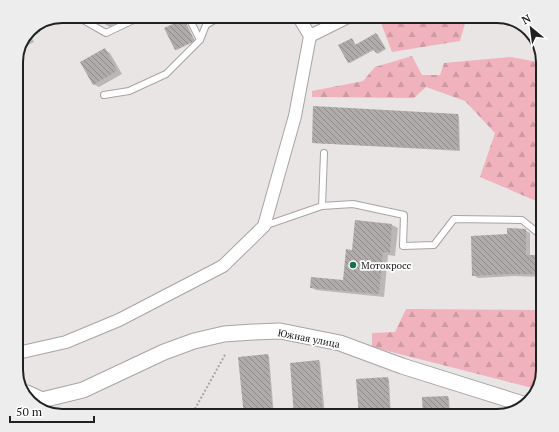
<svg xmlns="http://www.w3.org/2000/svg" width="559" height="432" font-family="'PT Serif',serif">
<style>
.forest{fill:url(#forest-firs)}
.shadow{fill:#0003}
.building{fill:url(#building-back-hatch)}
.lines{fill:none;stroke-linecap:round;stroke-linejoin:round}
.service-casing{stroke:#a8a4a4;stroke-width:8}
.minor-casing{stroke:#a8a4a4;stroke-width:14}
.tertiary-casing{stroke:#a8a4a4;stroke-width:17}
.path{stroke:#a9a6a6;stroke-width:2;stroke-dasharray:2 2;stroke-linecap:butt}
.service{stroke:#fff;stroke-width:6}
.minor{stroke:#fff;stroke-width:12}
.tertiary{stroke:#fff;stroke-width:15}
.poi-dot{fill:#117248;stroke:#fff;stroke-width:1.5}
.labels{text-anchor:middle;stroke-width:3.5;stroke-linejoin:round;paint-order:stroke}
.poi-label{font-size:10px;fill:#222121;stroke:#fff;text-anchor:start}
.street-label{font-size:10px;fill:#222121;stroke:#fff}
.rim{fill:none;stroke:#222121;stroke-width:2}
</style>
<defs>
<pattern id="forest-firs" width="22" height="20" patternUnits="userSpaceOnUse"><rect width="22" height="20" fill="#f0b3bd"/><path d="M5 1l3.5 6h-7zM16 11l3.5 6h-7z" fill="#ce9aa2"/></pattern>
<pattern id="building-back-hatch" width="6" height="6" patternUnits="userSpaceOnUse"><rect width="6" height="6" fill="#afabab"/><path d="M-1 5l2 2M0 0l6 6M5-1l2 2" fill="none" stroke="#8e8b8b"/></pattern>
</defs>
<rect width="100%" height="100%" fill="#e9e5e5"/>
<path class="forest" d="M 393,16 L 467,16 L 460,41 L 392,52 L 381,23 Z
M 412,56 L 422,75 L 440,75 L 444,63 L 511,57 L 543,63 L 543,204 L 480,177 L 495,133 L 465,101 L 426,87 L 414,98 L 312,97 L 312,91 L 363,81 L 375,67 Z
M 406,309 L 543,310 L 543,371 L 536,389 L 372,347 L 372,333 L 395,332 Z"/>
<path class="shadow" d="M 99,16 L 130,16 L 110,27 L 103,23 Z
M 184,20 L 185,21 L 195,41 L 177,50 L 175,49 Z
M 525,25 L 525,26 L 533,41 L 532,42 L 528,40 Z
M 29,33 L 34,42 L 21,49 Z
M 376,34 L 378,35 L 386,49 L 378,54 L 374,50 L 350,63 L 348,62 L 352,39 L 353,40 L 356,45 Z
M 105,50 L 110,53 L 122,74 L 99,87 L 93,84 Z
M 458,115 L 459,116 L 460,151 L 314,143 L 313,143 Z
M 356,221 L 392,225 L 398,228 L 395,256 L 388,255 L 384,297 L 316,290 L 311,287 L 344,281 L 353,251 Z
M 525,230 L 530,233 L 530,256 L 543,256 L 543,277 L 513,276 L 478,278 L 473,275 L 508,235 Z
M 268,355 L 269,356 L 274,416 L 245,416 Z
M 319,361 L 320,362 L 325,416 L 295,416 Z
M 387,378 L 389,379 L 391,416 L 360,416 Z
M 448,397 L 449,398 L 450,416 L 424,416 Z"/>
<path class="building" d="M 184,19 L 194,40 L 192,42 L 175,50 L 164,28 Z
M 376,33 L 385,48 L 376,53 L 373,49 L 348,63 L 338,45 L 352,38 L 355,45 Z
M 105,48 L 117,71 L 93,85 L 80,62 Z
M 313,106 L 458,114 L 459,150 L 312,143 Z
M 355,220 L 392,224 L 390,253 L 383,252 L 379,294 L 310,288 L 311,277 L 343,280 L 346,249 L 352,250 Z
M 507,228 L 526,229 L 526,255 L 543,255 L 543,274 L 507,274 L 472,276 L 471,236 L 507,234 Z
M 268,354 L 273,416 L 244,416 L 238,357 Z
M 319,360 L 323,416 L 294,416 L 290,363 Z
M 388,377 L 390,416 L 359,416 L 356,379 Z
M 448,396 L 449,416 L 423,416 L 422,397 Z"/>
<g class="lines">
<defs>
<path id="service" d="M 76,16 L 106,33 L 142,16
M 188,16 L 200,40
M 104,95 L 129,91 L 166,74 L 200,40 L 206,25 L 221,16
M 322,206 L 324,153
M 264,226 L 322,206 L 353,204 L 404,215 L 403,246 L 434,245 L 454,219 L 522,220 L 543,237"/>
<path id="minor" d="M 298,16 L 310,36
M 310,36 L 350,16
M 16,355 L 22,352 L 66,342 L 119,320 L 223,266 L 264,226 L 295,116 L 310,36"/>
<path id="tertiary" d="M 27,393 L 42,400 L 83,390 L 164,352 L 194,341 L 224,334 L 253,332 L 280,331 L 340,343 L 402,366 L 523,404"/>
</defs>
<use href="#service" class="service-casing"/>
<use href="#minor" class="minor-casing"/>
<use href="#tertiary" class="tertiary-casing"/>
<path class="path" d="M 191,416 L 226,353"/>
<use href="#service" class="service"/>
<use href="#minor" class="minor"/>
<use href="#tertiary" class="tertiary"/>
</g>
<circle class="poi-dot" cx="353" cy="265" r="4"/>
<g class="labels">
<g class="poi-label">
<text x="361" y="269">Мотокросс</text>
</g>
<g class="street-label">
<text transform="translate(309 338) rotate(11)" y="4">Южная улица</text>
</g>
</g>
<path d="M0 0H559V432H0ZM62 23H497A39 39 0 0 1 536 62V370A39 39 0 0 1 497 409H62A39 39 0 0 1 23 370V62A39 39 0 0 1 62 23Z" fill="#ededed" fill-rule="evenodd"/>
<path class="rim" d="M62 23H497A39 39 0 0 1 536 62V370A39 39 0 0 1 497 409H62A39 39 0 0 1 23 370V62A39 39 0 0 1 62 23Z"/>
<g transform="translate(531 28) rotate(331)" stroke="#ffffff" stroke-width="3" paint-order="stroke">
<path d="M0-3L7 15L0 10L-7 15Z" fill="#222121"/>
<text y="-6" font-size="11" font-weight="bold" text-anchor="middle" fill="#222121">N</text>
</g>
<path d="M10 416v6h84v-6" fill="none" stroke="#222121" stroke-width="2"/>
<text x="16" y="416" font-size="12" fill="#222121" stroke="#ffffff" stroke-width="3" paint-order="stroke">50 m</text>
</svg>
